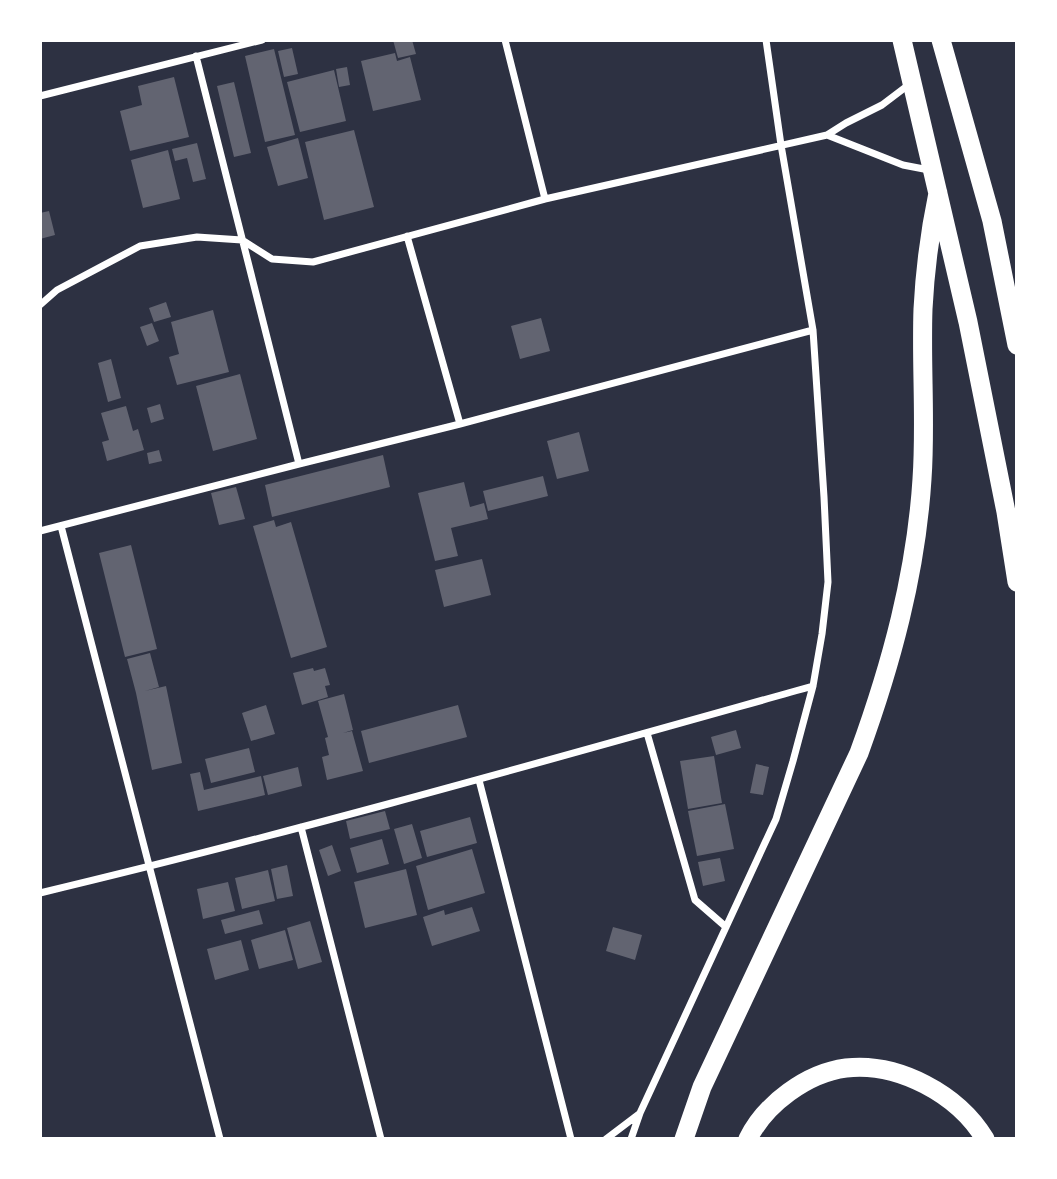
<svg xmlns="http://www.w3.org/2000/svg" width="1057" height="1179" font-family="'Open Sans',sans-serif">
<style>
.building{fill:#626471}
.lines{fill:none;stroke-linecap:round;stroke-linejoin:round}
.minor{stroke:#fff;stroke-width:7}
.trunk{stroke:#fff;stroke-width:19}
</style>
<rect width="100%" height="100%" fill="#2d3142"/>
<path class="building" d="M 393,40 L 412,40 L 416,54 L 398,58 Z
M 292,48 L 298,74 L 284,77 L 278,51 Z
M 274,49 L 295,135 L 265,142 L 245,56 Z
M 395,53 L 397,61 L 410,57 L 421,100 L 373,111 L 361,61 Z
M 347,67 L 350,85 L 339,87 L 336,69 Z
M 334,70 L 346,121 L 300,132 L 287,82 Z
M 174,77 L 189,137 L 130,151 L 120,111 L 142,105 L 138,86 Z
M 234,82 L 251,153 L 234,157 L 217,86 Z
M 354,130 L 374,207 L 324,220 L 305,142 Z
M 298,138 L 308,178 L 278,186 L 267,147 Z
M 197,143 L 206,179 L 193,182 L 187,158 L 175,161 L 172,149 Z
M 168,150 L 180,199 L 143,208 L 131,160 Z
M 49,211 L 55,235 L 40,239 L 40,213 Z
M 166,302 L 171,317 L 154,322 L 149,308 Z
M 213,310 L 229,372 L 177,385 L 169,357 L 179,354 L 171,322 Z
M 541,318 L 550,351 L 520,359 L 511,326 Z
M 152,323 L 159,341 L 147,346 L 140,327 Z
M 111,359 L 121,398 L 108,402 L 98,363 Z
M 240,374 L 257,439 L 213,451 L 196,386 Z
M 160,404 L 164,419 L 151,423 L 147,408 Z
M 126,406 L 133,431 L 138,429 L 144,450 L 107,461 L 102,442 L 109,440 L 101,413 Z
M 579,432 L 589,471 L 557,479 L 547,441 Z
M 159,450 L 162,461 L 149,464 L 147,453 Z
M 383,455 L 390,487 L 272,517 L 265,485 Z
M 543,476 L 548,496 L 488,511 L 483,491 Z
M 464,482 L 470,507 L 484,503 L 488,519 L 451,528 L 458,556 L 435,561 L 418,493 Z
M 236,487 L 245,519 L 219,525 L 211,493 Z
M 274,520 L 276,527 L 291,522 L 327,647 L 291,658 L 253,526 Z
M 131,545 L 157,649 L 125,657 L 99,553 Z
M 482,559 L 491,595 L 444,607 L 435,570 Z
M 150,653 L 159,687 L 145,691 L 166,686 L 182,763 L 152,770 L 136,693 L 127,659 Z
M 313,668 L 314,671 L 325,668 L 330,685 L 325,686 L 328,697 L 302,705 L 293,673 Z
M 344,694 L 353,730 L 343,733 L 352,731 L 363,771 L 327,780 L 322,757 L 329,755 L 325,738 L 328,737 L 318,701 Z
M 266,705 L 275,734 L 251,741 L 242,713 Z
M 458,705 L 467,737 L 369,763 L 361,731 Z
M 736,730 L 741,748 L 716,755 L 711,737 Z
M 249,748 L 255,772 L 211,783 L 205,759 Z
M 714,756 L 722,803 L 688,809 L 680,761 Z
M 756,764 L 769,767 L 763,795 L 750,793 Z
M 298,767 L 302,786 L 268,795 L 263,776 Z
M 200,772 L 204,790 L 261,776 L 265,795 L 198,811 L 190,774 Z
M 725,804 L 734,849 L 697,856 L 688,811 Z
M 385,811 L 390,829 L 350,839 L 346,821 Z
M 470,817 L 477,843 L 427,857 L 420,831 Z
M 412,824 L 422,858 L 404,864 L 394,829 Z
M 382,839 L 389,864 L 357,873 L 350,848 Z
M 332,845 L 341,871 L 328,876 L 319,850 Z
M 472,849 L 485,893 L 428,910 L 416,866 Z
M 720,858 L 725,881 L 703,886 L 698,862 Z
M 287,865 L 293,896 L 277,899 L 271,869 Z
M 406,869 L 417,915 L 365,928 L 354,882 Z
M 268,870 L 275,901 L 242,909 L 235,878 Z
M 228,882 L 235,911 L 203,919 L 197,889 Z
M 472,907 L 480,931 L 432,946 L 423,917 L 444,910 L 445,915 Z
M 259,910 L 263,924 L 225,934 L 221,920 Z
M 310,921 L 322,962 L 298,969 L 287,928 Z
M 613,927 L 642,935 L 635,960 L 606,951 Z
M 285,930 L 293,960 L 259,969 L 251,940 Z
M 241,940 L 249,970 L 215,980 L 207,949 Z"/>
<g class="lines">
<path class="minor" d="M 505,40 L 545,199
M 196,56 L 299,464
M 40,96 L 262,40
M 827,135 L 903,165 L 929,170
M 407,236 L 460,424
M 40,305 L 57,290 L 140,246 L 197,237 L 242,240 L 272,259 L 313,262 L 545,199 L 827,135 L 846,123 L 882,105 L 911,83
M 61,526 L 220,1139
M 40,531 L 299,464 L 460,424 L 813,330
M 647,733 L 695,900 L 726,927
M 479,780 L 571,1139
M 301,827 L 381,1139
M 40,893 C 300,831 556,758 813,686
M 606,1139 L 639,1114
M 631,1139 L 640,1113 L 776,819 L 793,761 L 813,686 L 822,634 L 828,582 L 824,497 L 813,330 L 781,145 L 766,40"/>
<path class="trunk" d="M 902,40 L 968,322 L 1006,512 L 1017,582
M 941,40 L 992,221 L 1017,345
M 684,1139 L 702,1087 L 859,753 C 891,665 916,574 922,479 C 926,423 921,366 923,309 C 925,270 930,231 938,193
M 748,1139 C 765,1104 807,1073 846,1068 C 898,1062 958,1094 985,1139"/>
</g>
<rect width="1057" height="1179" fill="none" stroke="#ffffff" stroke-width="84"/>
</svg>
